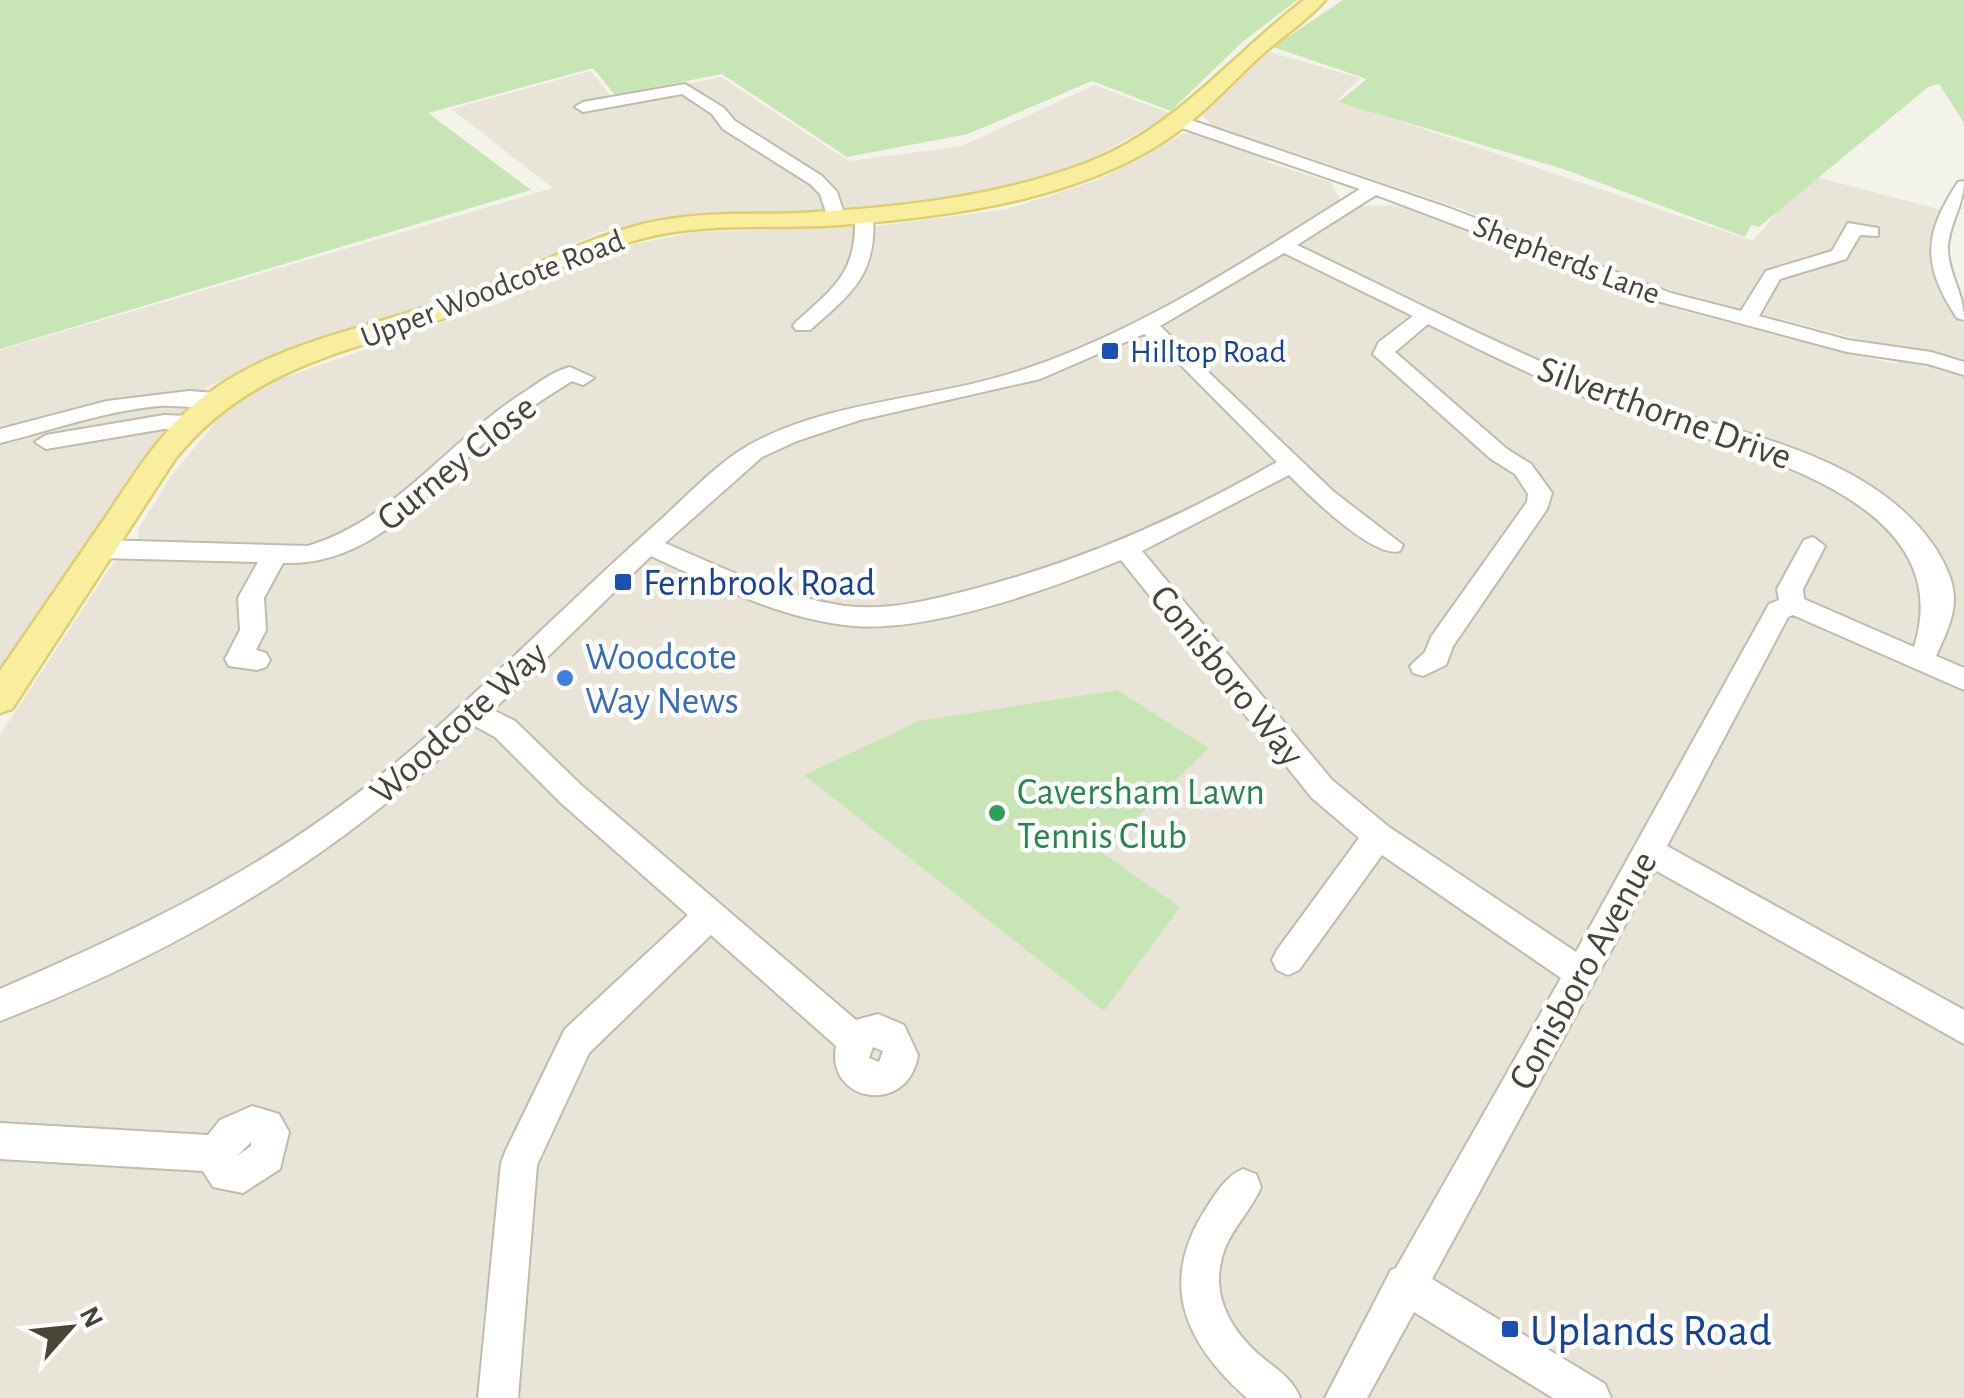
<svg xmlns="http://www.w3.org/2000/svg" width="1964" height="1398" font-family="'Alegreya Sans',sans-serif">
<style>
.residential{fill:#e8e5d8}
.green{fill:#c8e6b5}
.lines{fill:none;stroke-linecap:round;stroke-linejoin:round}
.minor-casing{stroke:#bfbcad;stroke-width:4}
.major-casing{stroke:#decf6e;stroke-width:5}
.minor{fill:#fff;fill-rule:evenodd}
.major{fill:#f9ee9e;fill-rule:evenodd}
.transit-dot{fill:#1a4fb4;stroke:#fff;stroke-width:4}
.shop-dot{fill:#3f7fe0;stroke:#fff;stroke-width:4}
.leisure-dot{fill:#2e9e5b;stroke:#fff;stroke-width:4}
.labels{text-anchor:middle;stroke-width:9;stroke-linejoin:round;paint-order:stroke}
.far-street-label{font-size:32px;fill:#484438;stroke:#fff}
.far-transit-label{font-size:32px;fill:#164399;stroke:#fff;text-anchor:start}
.street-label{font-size:38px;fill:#484438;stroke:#fff}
.transit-label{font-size:38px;fill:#164399;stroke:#fff;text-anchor:start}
.shop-label{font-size:38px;fill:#366cbe;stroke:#fff;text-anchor:start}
.leisure-label{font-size:38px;fill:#27864d;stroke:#fff;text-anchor:start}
.near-transit-label{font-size:45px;fill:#164399;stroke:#fff;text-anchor:start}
</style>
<rect width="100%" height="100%" fill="#f4f3ea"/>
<path class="residential" d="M 1260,49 L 1360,78 L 1338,100 L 1753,241 L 1808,175 L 1942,210 L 1947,300 L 1964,325 L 1964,363 L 1911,347 L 1888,347 L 1666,289 L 1453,206 L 1211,125 L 1201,113 Z
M 591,71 L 613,99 L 721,77 L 849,161 L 962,146 L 1094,85 L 1172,114 L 1082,164 L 970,195 L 844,209 L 656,219 L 598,233 L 471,291 L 257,364 L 256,369 L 210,385 L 184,410 L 140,469 L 0,670 L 0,350 L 553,188 L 451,109 Z
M 1201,132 L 1271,158 L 1267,162 L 1330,182 L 1341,200 L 1362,206 L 1403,205 L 1626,292 L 1694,314 L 1894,364 L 1901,359 L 1964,370 L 1964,1398 L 0,1398 L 0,735 L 113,563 L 123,558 L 139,540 L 138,530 L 171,476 L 219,418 L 253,392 L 280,379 L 502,302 L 560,271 L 615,248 L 695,232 L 877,226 L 1007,209 L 1098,180 L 1185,133 Z"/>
<path class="green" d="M 0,0 L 1297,0 L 1241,43 L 1171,111 L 1092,81 L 968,134 L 847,157 L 722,74 L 615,95 L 593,68 L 428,113 L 531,190 L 0,349 Z
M 1343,0 L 1964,0 L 1964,123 L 1939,84 L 1928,87 L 1759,227 L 1751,225 L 1745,237 L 1563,169 L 1338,102 L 1367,79 L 1273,47 Z
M 1117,690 L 1209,748 L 1101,852 L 1180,907 L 1104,1011 L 804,775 L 919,721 Z"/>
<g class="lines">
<defs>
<path id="minor" d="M 685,84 L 724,108 L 735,121 L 822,176 L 837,192 L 845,217 L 843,221 L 829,221 L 820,194 L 810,184 L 723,129 L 712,114 L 682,94 L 583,112 L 575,107 L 583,102 Z
M 1179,116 L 1449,208 L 1671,293 L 1741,311 L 1766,271 L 1832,251 L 1848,223 L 1878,228 L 1878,236 L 1860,235 L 1846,259 L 1780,279 L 1759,316 L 1848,340 L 1931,352 L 1964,362 L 1964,375 L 1928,364 L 1847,352 L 1657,301 L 1376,195 L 1297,245 C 1396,292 1491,342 1593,384 C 1705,431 1864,441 1936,549 C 1945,564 1954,581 1954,599 C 1954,619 1944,638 1936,656 L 1964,668 L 1964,690 L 1793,615 L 1788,617 L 1667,846 L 1964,1010 L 1964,1044 L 1655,870 L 1432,1279 L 1605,1384 L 1611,1398 L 1553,1398 L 1414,1312 L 1367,1398 L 1325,1398 L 1391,1270 L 1396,1268 L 1561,978 L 1382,855 L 1299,970 L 1288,975 L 1277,970 L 1272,960 L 1277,950 L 1359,838 L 1312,798 L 1121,560 C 1050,589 931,632 854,626 C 783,620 714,585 651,556 L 493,710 L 515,721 L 581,785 L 856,1020 L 878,1014 L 904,1025 L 918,1055 C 908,1117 825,1102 836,1046 L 711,935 L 589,1053 L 537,1165 L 518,1398 L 478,1398 L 501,1163 L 506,1150 L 565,1029 L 688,915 L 561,803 L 495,737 L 475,726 C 331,861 184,949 0,1021 L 0,989 C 166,917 296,854 433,731 C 509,663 581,591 657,523 C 686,497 716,464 749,445 C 835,398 937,400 1028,368 C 1148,327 1253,256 1360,189 L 1173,125 L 1171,121 ZM 1284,253 L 1413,316 L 1379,342 L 1373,354 L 1491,459 L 1515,474 L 1528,494 L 1527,502 L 1431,637 L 1425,652 L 1410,666 L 1413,673 L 1423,676 L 1446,665 L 1453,646 L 1547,509 L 1552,493 L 1531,464 L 1507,449 L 1395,352 L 1428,324 C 1492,356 1557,388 1623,412 C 1720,447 1964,491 1914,647 L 1804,599 L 1803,589 L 1825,546 L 1813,537 L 1804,540 L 1777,589 L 1779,600 L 1769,604 L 1576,952 L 1389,827 L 1332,780 L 1142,551 L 1289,475 C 1309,495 1373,559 1400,551 L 1403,545 L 1334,492 L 1160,326 ZM 1144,334 L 1164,348 L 1277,462 C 1178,519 1077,563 966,591 C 927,601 886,611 845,606 C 782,597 723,568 665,543 L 762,457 L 797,441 L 860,420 L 1040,379 ZM 873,1047 L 883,1051 L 879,1062 L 869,1058 Z
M 1964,181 C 1964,206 1948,225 1948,250 C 1949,276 1964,292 1964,320 L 1957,318 C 1922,265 1923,235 1958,182 Z
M 864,210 L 873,216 C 877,275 851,294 810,330 L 796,330 L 793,326 L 796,322 C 835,287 857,272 855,216 Z
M 570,367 L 594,378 L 583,385 L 572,381 C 543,399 515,417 489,439 C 425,492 374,566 283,563 L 264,598 L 266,630 L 256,650 L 266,653 L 270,660 L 266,667 L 257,670 L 229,666 L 225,659 L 240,630 L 238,598 L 258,562 L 101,558 L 89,549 L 101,540 L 308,546 C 396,519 447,442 523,393 C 537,384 553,371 570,367 Z
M 189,391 L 215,393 L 226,400 C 213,413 178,404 159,406 C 105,411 52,430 0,443 L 0,429 L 107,401 Z
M 164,415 L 188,416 L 199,423 L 188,430 L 164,429 L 46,449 L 35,442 L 46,435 Z
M 252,1106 L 279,1114 L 289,1132 L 280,1169 L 243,1193 L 213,1187 L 203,1171 L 0,1159 L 0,1123 L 208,1135 L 220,1120 ZM 251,1142 L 251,1146 L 237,1156 Z
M 1243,1169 L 1256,1174 L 1261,1187 C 1252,1209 1234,1226 1225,1248 C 1209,1290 1227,1325 1257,1353 C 1274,1368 1292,1377 1300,1398 L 1247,1398 C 1185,1343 1157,1283 1207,1207 C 1217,1192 1226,1176 1243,1169 Z"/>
<path id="major" d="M 1304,0 L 1325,0 C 1306,22 1278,39 1257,59 C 1227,87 1200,118 1166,140 C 1073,201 947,217 839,225 C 779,229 716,223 657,235 C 579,251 502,301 424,325 C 327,356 242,376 175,459 L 12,709 L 0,713 L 0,671 C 35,620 70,569 105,518 C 134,475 161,430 202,398 C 274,341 375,327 460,296 C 533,270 599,227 677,218 C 718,212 760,215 801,213 C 898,208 998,197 1089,162 C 1176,128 1232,55 1304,0 Z"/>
</defs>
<use href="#minor" class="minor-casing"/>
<use href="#major" class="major-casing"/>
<use href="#minor" class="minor"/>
<use href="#major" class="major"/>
</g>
<g class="transit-dot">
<rect x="1100" y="341" width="20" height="20" rx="5"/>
<rect x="613" y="572" width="20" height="20" rx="5"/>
<rect x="1500" y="1319" width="20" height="20" rx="5"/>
</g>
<circle class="shop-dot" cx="565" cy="678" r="10"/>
<circle class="leisure-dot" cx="997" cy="813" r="10"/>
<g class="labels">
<g class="far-street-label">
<text transform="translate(1567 259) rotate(21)" y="11">Shepherds Lane</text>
<text transform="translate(492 288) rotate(-21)" y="11">Upper Woodcote Road</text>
</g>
<g class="far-transit-label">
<text x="1130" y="362">Hilltop Road</text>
</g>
<g class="street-label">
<text transform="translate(1665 412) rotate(20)" y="13">Silverthorne Drive</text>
<text transform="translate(456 462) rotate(-39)" y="13">Gurney Close</text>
<text transform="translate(1228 675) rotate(51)" y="13">Conisboro Way</text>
<text transform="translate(458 722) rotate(-42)" y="13">Woodcote Way</text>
<text transform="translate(1582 970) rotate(-61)" y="13">Conisboro Avenue</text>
</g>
<g class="transit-label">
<text x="643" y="595">Fernbrook Road</text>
</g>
<g class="shop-label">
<text x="585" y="669">Woodcote<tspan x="585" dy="44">Way News</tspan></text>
</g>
<g class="leisure-label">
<text x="1017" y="804">Caversham Lawn<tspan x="1017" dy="44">Tennis Club</tspan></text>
</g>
<g class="near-transit-label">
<text x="1530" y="1345">Uplands Road</text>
</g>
</g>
<g transform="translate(70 1328) rotate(63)" stroke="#ffffff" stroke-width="8" paint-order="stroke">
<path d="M0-8L18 38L0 25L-18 38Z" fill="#484438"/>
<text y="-15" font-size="28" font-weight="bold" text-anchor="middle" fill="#484438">N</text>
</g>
</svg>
